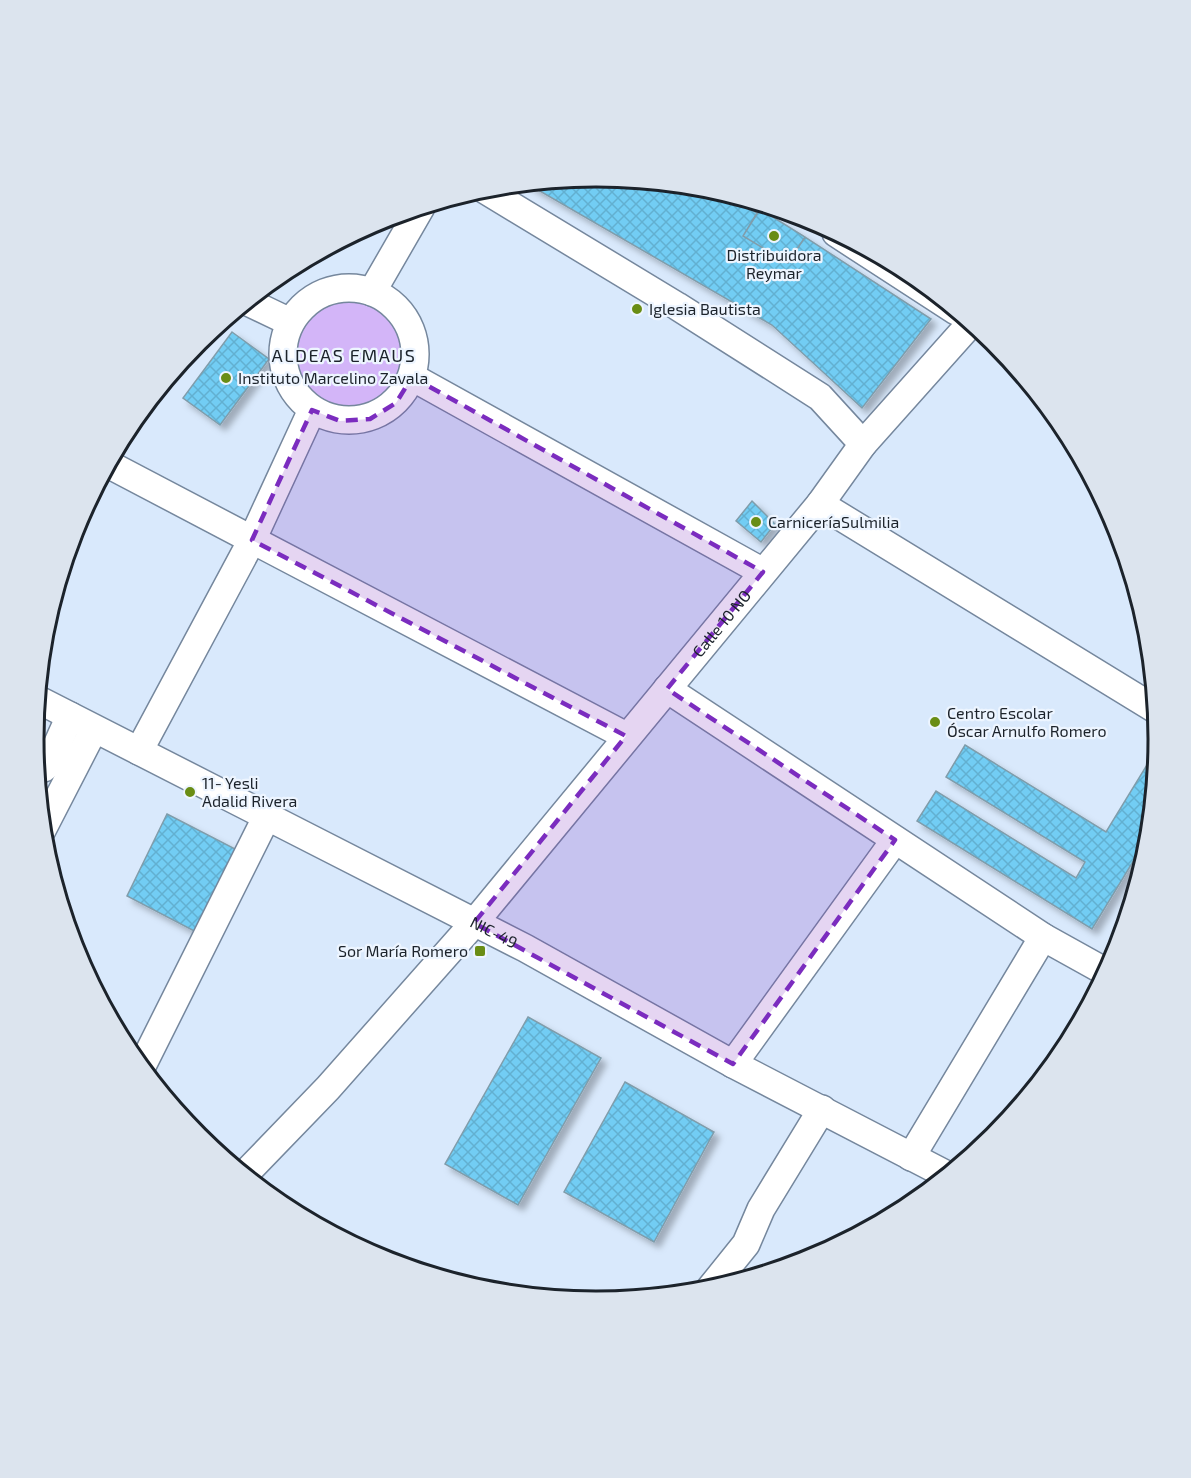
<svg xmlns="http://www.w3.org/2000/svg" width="1191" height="1478" font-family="'Exo 2',sans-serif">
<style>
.green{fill:#d3b5f8}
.building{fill:url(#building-cross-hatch);stroke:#809dab;stroke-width:1.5;filter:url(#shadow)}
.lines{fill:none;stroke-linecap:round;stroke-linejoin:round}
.minor-casing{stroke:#75879d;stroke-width:30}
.minor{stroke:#fff;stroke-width:27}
.marked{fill:#7b2cbf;fill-opacity:0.2;stroke:#7b2cbf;stroke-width:4.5;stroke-dasharray:12 8;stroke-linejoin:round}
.poi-dot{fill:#698d15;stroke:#edf5ff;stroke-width:2}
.labels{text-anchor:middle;stroke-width:4.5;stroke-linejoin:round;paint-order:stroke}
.poi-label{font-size:16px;fill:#1c232b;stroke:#edf5ff;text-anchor:start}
.street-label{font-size:16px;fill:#1c232b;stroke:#edf5ff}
.neighbourhood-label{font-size:18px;letter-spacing:1.5px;fill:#1c232b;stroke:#edf5ff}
.rim{fill:none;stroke:#1c232b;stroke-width:3}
</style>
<defs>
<pattern id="building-cross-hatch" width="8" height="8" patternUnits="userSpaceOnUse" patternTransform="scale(1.5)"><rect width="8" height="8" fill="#72cdf4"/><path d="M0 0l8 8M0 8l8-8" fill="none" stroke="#62b0d1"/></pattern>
<filter id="shadow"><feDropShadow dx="5.5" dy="5.5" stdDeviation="3" flood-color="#0004"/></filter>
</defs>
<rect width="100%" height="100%" fill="#d9e9fc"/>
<path class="green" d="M296 354a53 53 0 1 1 106 0a53 53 0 1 1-106 0Z"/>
<path class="building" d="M 596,177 L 706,187 L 727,194 L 757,213 L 743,236 L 788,263 L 805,237 L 931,319 L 862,408 L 772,325 L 526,183 Z
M 760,209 L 805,237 L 788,263 L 743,236 Z
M 232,332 L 269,359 L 220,425 L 183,398 Z
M 752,501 L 775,524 L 761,542 L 736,521 Z
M 965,745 L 1106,832 L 1153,755 L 1156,757 L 1148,837 L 1092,929 L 917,821 L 936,791 L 1076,878 L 1085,862 L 946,777 Z
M 167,814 L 241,852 L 200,934 L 127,896 Z
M 528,1017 L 601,1058 L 518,1205 L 445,1164 Z
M 625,1082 L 714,1132 L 654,1242 L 564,1192 Z"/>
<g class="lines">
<defs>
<g id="minor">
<path d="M 482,188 L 677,306 L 820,397 L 863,444"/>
<path d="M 836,233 L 956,311"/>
<circle cx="349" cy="354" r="66"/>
<path d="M 372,292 L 421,207"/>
<path d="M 246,301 L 290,322"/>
<path d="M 412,377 L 763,572"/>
<path d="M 108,464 L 626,736"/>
<path d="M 820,504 L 1155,709"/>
<path d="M 667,689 L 1043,937 L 1106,972"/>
<path id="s1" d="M 37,699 L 525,948 L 733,1064 L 947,1175"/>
<path d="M 139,751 L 252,540 L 312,410"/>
<path d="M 36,770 L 44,768 L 49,763 L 70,716"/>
<path d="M 42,830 L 94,729"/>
<path d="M 733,1064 L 895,840"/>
<path d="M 141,1068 L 267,816"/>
<path d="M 911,1157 L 1043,937"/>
<path id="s2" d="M 244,1175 L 328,1088 L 474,923 L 820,504 L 863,444 L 971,323"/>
<path d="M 709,1290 L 746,1244 L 761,1209 L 822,1109"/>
</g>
</defs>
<use href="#minor" class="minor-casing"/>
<use href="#minor" class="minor"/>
</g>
<path class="marked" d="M 412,377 L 763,572 L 667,689 L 895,840 L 733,1064 L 474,923 L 626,736 L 252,540 L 312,410 L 340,421 L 370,419 L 396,403 Z"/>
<g class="poi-dot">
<circle cx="774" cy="236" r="6"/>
<circle cx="637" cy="309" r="6"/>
<circle cx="226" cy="378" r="6"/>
<circle cx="756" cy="522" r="6"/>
<circle cx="935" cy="722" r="6"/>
<circle cx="190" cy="792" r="6"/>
<rect x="474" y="945" width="12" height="12" rx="3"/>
</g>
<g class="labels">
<g class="poi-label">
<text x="774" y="261" text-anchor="middle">Distribuidora<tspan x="774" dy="18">Reymar</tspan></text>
<text x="649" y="315">Iglesia Bautista</text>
<text x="238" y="384">Instituto Marcelino Zavala</text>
<text x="768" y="528">CarniceríaSulmilia</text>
<text x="947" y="719">Centro Escolar<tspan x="947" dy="18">Óscar Arnulfo Romero</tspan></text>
<text x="202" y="789">11- Yesli<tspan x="202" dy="18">Adalid Rivera</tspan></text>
<text x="468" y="957" text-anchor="end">Sor María Romero</text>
</g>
<g class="street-label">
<text dy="6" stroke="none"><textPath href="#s2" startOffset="730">Calle 10 NO</textPath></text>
<text dy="6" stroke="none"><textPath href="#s1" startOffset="513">NIC-49</textPath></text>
</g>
<g class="neighbourhood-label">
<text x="344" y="362">ALDEAS EMAUS</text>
</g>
</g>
<path d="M0 0H1191V1478H0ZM44 739a552 552 0 1 1 1104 0a552 552 0 1 1-1104 0Z" fill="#dce4ee" fill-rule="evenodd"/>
<path class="rim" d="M44 739a552 552 0 1 1 1104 0a552 552 0 1 1-1104 0Z"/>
</svg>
